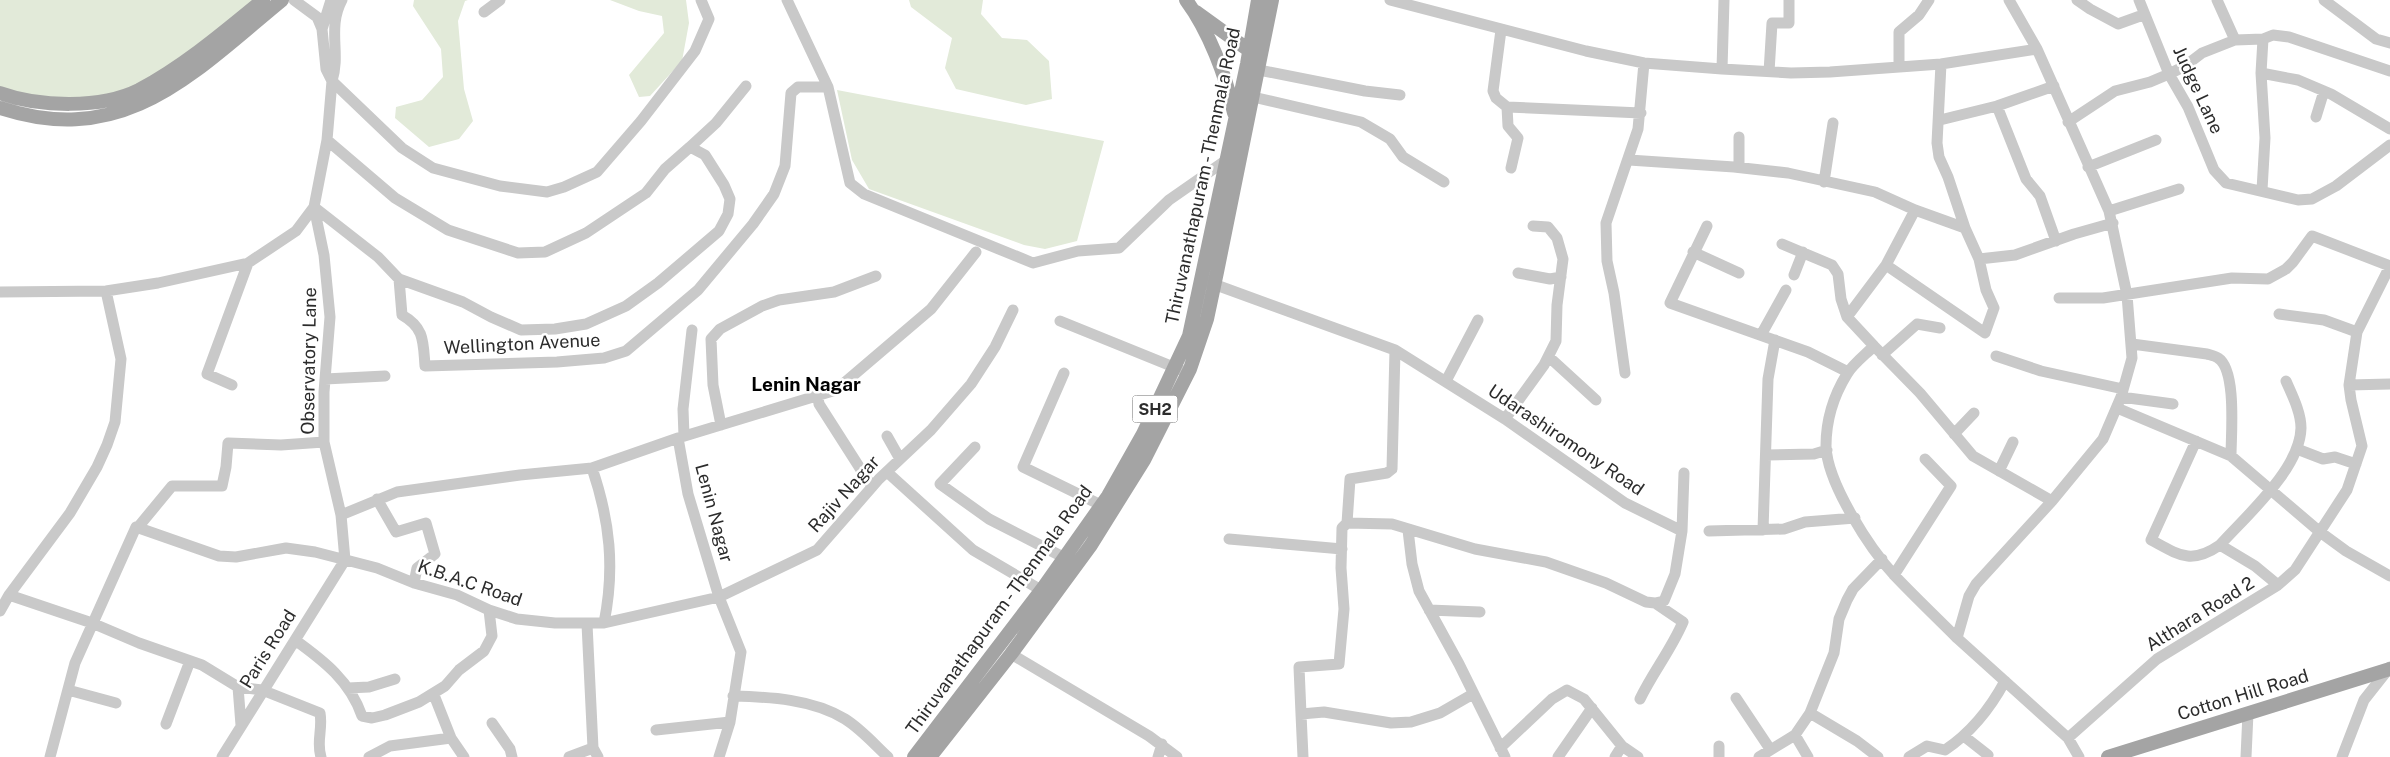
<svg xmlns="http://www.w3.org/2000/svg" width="2390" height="757" font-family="'Public Sans',sans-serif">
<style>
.green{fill:#e2ead9}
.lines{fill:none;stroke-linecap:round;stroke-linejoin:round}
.minor{stroke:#c9c9c9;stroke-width:11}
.major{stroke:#a4a4a4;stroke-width:14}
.labels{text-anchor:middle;stroke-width:5;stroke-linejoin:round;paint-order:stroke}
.shield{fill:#fff;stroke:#6b6b6b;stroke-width:1}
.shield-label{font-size:16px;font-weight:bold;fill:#2c2c2c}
.street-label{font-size:18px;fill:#2c2c2c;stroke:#fff}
.neighbourhood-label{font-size:19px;font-weight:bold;fill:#000;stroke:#fff}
</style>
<rect width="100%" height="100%" fill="#fff"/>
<path class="green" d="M 0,0 L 259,0 L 137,90 L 80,102 L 0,91 Z
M 414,0 L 468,0 L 465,1 L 458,21 L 464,89 L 473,121 L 459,139 L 429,147 L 395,118 L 396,107 L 422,100 L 443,77 L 441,49 L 413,6 Z
M 610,0 L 686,0 L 689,23 L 682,61 L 650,96 L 639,97 L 629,75 L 664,33 L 662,16 L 639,11 Z
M 909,0 L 983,0 L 981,14 L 1002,38 L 1027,40 L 1049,61 L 1052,99 L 1026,105 L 956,89 L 945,68 L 952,38 L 911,7 Z
M 837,90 L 1104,141 L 1077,241 L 1045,249 L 1024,245 L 869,189 L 852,160 Z"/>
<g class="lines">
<path class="minor" d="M 294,0 L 317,17 L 322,29
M 787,0 L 828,87 L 850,183 L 864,194 L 1033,263 L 1078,251 L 1119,248 L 1169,200 L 1225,161
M 1390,0 L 1586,51 L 1644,63 L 1722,69 L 1791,73 L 1830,72 L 1941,64 L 2037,49
M 2009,0 L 2037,49 L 2109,211 L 2127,295 L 2132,358 L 2121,397 L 2103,439 L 2052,501 L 1976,584 L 1969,596 L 1957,638 L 2068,738 L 2079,757
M 2077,0 L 2090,9 L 2118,24 L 2143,15
M 2139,0 L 2169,74 L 2188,107 L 2214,170 L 2226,183 L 2298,200 L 2312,199 L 2336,186 L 2390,145
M 2217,0 L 2235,40 L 2263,39 L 2261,73 L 2265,138 L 2262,190
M 2324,0 L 2376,39 L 2390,43
M 484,12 L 500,0
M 1501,30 L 1493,91 L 1496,98 L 1507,107 L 1641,113
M 2263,39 L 2273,35 L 2289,37 L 2390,71
M 1941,64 L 1937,143 L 1939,157 L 1948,177 L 1965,228
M 1899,67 L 1899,32 L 1919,15 L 1929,0
M 1722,69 L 1724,0
M 1259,70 L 1365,91 L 1400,95
M 1769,72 L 1772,23 L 1789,23 L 1789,0
M 2261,73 L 2298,80 L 2331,94 L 2390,129
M 332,81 L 402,148 L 433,168 L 500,186 L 547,192 L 564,187 L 597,172 L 641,121 L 695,51 L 709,19 L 701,0
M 332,81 C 341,53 327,28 342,0
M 1253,97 L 1361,122 L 1390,139 L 1403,157 L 1444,182
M 1997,106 L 2026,179 L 2040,196 L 2056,241
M 1507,107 L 1508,126 L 1518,138 L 1511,168
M 2316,117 L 2324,91
M 1940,120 L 1997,106 L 2054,86
M 2068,122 L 2115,91 L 2150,82 L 2169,74 L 2185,66 L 2202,53 L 2235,40
M 690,147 L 716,123 L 746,86
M 1629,160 L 1734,167 L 1788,173 L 1875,192 L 1915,210 L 1965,228 L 1979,259 L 2015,255 L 2074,234 L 2113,223
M 1739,167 L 1739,137
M 2088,167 L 2156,140
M 1824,182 L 1833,123
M 314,207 L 378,257 L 399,279 L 463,302 L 491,317 L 521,330 L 555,329 L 586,324 L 626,306 L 658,283 L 719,231 L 728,214 L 730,199 L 724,185 L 705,155 L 690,147 L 665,169 L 646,193 L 586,233 L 545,252 L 518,253 L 448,230 L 395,198 L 327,140
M 314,207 L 324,255 L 330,317 L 324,392 L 324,442 L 341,515
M 2109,211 L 2179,189
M 1707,226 L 1670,303 L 1808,352 L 1848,372
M 1782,244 L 1832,265 L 1838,274 L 1841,299 L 1847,317 L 1874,346
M 1693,252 L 1739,273
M 1886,265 L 1985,333 L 1994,308 L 1986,290 L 1979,259
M 1518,273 L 1550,279 L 1561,277
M 1794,275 L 1803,252
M 399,279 L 402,315 C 425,328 423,342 425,366 L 557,362 L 604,358 L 626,351 L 698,290 L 753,224 L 774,194 L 785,166 L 791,93 L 798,87 L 828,87
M 1208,282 L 1395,350 L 1505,419 L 1625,503 L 1682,531 L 1675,574 L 1664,601 L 1655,603 L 1646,602 L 1606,583 L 1546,562 L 1475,549 L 1392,524 L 1347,523 L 1350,479 L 1387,473 L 1392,469 L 1395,350
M 0,292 L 106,291 L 158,283 L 248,263 L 296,231 L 314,207 L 327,140 L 332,81 L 326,69 L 322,29 L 331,0
M 2059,298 L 2103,298 L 2232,278 L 2268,279 L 2286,269 L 2293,262 L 2312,236 L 2390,266
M 1847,317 L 1886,265 L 1915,210
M 1060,321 L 1181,370
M 2357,332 L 2390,266
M 1761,335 L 1786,290
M 2132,344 L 2207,354 C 2210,355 2215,356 2218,358 C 2237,370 2231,435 2231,456
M 1882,355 L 1917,324 L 1940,328
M 1996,356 L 2041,371 L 2123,389
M 1549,357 L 1596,400
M 1064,373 L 1023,467 L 1107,508
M 1625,373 L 1614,293 L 1607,261 L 1606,223 L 1638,129 L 1644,63
M 325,379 L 385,376
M 1446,381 L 1478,320
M 232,385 L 207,374 L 248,263
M 2349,385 L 2390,384
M 818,397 L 819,404 L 872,487
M 2121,397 L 2173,404
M 2117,408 L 2231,456 L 2320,532 L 2346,551 L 2390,576
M 1505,419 L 1544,365 L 1556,341 L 1557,305 L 1563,259 L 1557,238 L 1548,227 L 1533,226
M 721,425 L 713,385 L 711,339 L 720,329 L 762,306 L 779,300 L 834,292 L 876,276
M 1954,434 L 1974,413
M 684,436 L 683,409 L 692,330
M 887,436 L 900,459
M 678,438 L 688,494 L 719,597 L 817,550 L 879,479 L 931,430 L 971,384 L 995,347 L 1013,310
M 2196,441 L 2151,540 C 2179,555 2191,565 2220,545
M 975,447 L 940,484 L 989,519 L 1065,558
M 2297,449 L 2323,459 L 2335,457 L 2356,464
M 1766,455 L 1814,454 L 1827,450
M 592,468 C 610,521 615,568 604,623
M 1999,471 L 2013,442
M 887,472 L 973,550 L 1041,590
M 377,499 L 396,532 L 426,523 L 435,554 L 417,568 L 414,583
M 136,527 L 139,526 L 172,486 L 222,486 L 226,467 L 228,443 L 281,445 L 324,442
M 1408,530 L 1412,564 L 1419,591 L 1459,664 L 1505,757
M 1763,530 L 1768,379 L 1775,340
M 1682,531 L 1684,473
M 1709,531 L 1784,529 L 1805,522 L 1855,518
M 1229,539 L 1342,549
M 345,560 L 341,515 L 397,492 L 520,475 L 592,468 L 678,438 L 836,390 L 931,309 L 976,252
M 1894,575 L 1951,486 L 1925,459
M 2278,585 L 2255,566 L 2220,545 C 2247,515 2300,469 2301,428 C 2301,412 2292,395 2286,381
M 9,595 L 92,623 L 139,643 L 202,665 L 238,687 L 241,725
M 1429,610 L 1480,612
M 0,611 L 9,595 L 70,513 L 97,467 L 107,445 L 115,422 L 121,359 L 106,291
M 587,624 L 593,748 L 598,757
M 1957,638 C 1936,617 1915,597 1895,576 C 1870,549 1827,483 1826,446 C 1826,420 1834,395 1847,374 C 1853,364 1865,355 1874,346 L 1920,393 L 1973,456 L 2052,501
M 295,640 C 324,661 350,681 362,716 L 372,718 L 385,715 L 419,702 L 445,686 L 459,670 L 484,651 L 492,636 L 489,610
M 1011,654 L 1149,736 L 1177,757
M 238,687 L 262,690 L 320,713 C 323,729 316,742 321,757
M 348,688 L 369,687 L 395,679
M 68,690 L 116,703
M 434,695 L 451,738 L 464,757
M 733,696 C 770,697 812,699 845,719 C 861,729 874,744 888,757
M 1736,698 L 1770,749
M 1640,699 C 1653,672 1671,650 1683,622 L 1655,603
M 1810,713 L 1857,741 L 1878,757
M 1301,714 L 1299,667 L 1339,664 L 1344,609 L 1341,568 L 1342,528 L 1347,523
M 492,723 L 510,749 L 512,757
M 166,724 L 190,661
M 656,730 L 730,722
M 1795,735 L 1808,757
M 1965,737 L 1988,755 L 1987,757
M 2068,738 L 2157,659 L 2278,585 L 2295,570 L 2347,490 L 2362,446 L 2351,400 L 2349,385 L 2357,332 L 2324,320 L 2279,314
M 1500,748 L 1552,699 L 1567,690 L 1584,699 L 1622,746 L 1638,757
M 50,757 L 75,663 L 136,527 L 219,556 L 236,557 L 286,548 L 315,552 L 377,568 L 414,583 L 457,595 L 489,610 L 517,619 L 555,623 L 604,623 L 719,597 L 741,652 L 730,722 L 719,757
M 222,757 L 345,560
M 369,757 L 390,746 L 451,738
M 569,757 L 593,748
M 1158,757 L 1162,744
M 1303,757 L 1301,714 L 1324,712 L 1391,723 L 1411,722 L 1440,713 L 1473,694
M 1558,757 L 1592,708
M 1615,757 L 1622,746
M 1719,757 L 1719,746
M 1759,757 L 1795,735 L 1810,713 L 1834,653 L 1839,619 L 1847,600 L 1853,589 L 1882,559
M 1909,757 L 1927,746 L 1945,750 C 1972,732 1990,709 2005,681
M 2246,757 L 2248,713
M 2342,757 L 2364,700 L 2390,667"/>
<path class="major" d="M 1186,0 C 1209,31 1226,76 1234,113
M 1196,12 L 1250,51 L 1257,54
M 0,93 C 39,107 101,109 139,90 C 184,66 224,32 263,0
M 0,108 C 125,149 193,73 282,0
M 914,757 L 1043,588 L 1108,496 L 1143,434 L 1189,336 L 1247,64 L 1258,0
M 930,757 L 1011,654 L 1091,545 L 1144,460 L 1190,369 L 1207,319 L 1217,272 L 1272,0
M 2108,757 L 2390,669"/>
</g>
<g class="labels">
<rect class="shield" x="1132.5" y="395.5" width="45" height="27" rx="4"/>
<g class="shield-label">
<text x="1155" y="415">SH2</text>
</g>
<g class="street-label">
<text transform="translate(2198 90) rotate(65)" y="6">Judge Lane</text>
<text transform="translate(1203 176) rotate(-78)" y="6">Thiruvanathapuram - Thenmala Road</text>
<text transform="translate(522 344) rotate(-3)" y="6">Wellington Avenue</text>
<text transform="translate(309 361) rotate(-89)" y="6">Observatory Lane</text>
<text transform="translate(1566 440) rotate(34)" y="6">Udarashiromony Road</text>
<text transform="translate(844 494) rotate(-48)" y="6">Rajiv Nagar</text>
<text transform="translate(714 513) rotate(75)" y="6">Lenin Nagar</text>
<text transform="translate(470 583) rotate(19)" y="6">K.B.A.C Road</text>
<text transform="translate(999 610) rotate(-54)" y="6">Thiruvanathapuram - Thenmala Road</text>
<text transform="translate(2200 614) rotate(-32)" y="6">Althara Road 2</text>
<text transform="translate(268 649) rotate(-58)" y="6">Paris Road</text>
<text transform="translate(2243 695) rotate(-17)" y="6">Cotton Hill Road</text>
</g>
<g class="neighbourhood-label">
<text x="806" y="391">Lenin Nagar</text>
</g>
</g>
</svg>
